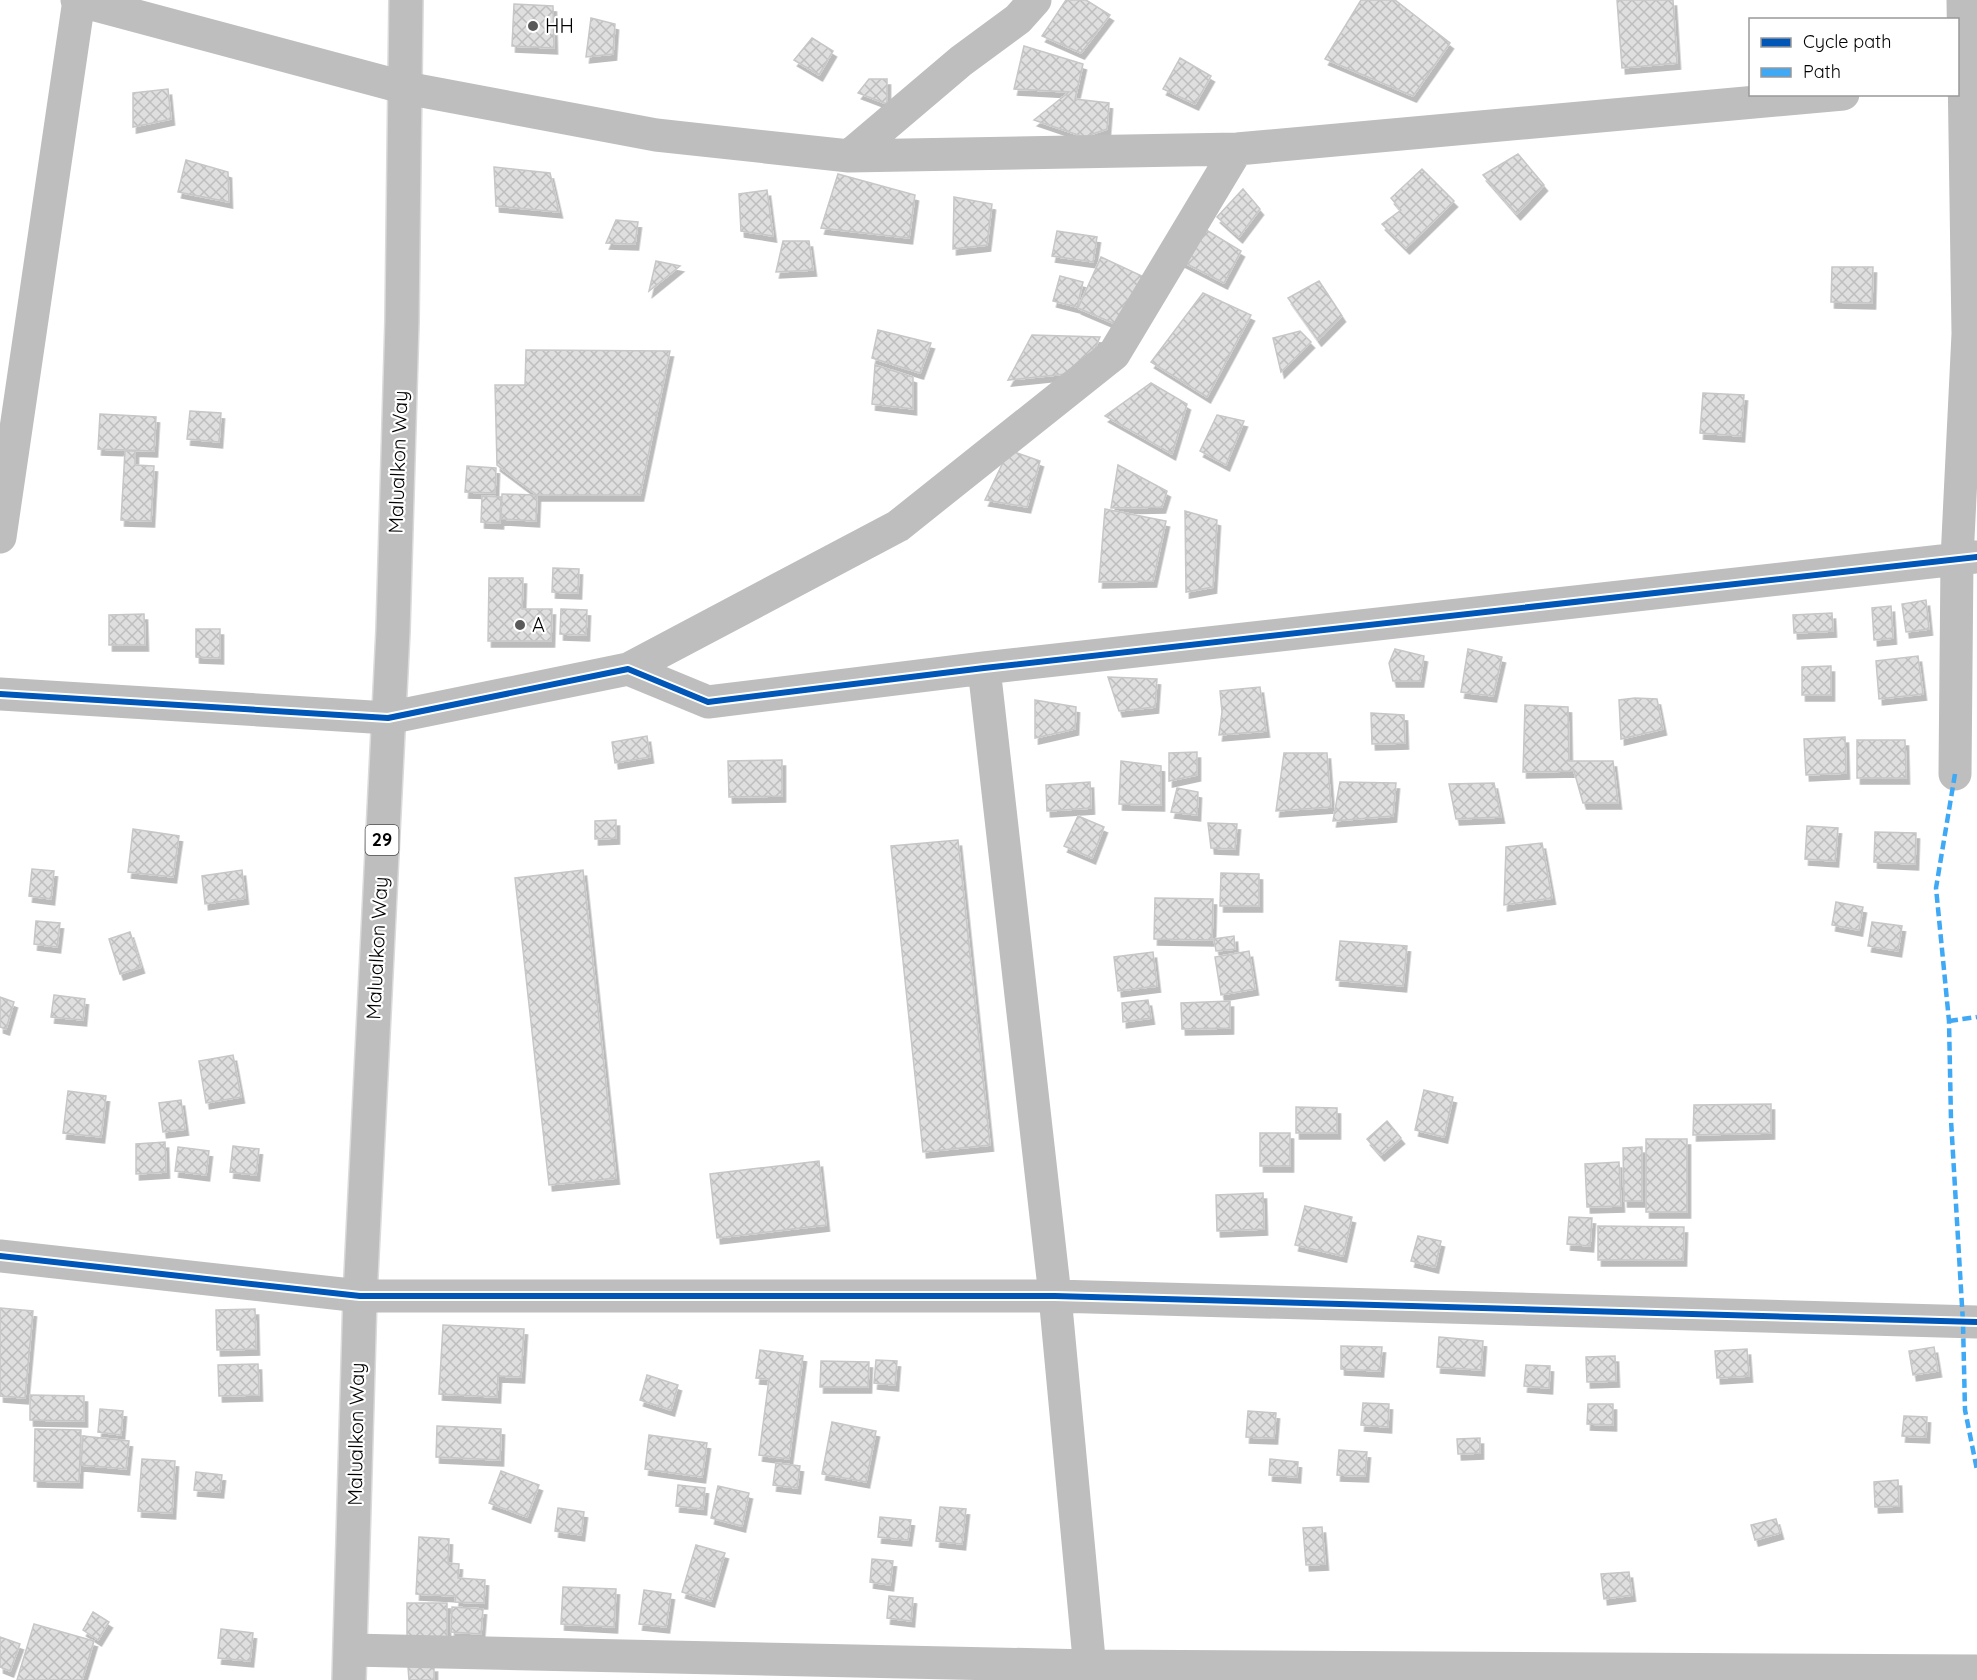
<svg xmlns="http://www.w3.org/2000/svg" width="1977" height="1680" font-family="Quicksand,sans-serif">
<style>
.building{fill:url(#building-cross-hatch);stroke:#c7c7c7;stroke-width:1.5;filter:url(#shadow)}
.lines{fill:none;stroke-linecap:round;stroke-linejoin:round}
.major-casing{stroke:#dbdbdb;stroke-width:36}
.minor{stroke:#bebebe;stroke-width:33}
.major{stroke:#bebebe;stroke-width:33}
.quiet{stroke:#3fa9f5;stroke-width:4.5;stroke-dasharray:9 4.5;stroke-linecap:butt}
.cycleway-casing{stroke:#fff;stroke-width:10}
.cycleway{stroke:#0057b8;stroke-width:6}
.poi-dot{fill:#595959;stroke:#fff;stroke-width:2}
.labels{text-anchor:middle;stroke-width:4.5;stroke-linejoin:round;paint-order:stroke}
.shield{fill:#fff;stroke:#4c4c4c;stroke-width:1.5}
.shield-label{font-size:18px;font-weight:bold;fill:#000}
.poi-label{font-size:20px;fill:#000;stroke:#fff;text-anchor:start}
.street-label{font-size:20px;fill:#000;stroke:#fff}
</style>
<defs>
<pattern id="building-cross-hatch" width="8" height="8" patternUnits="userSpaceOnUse" patternTransform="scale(1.5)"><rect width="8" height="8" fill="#dfdfdf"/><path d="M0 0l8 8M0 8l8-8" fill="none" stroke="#bebebe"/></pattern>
<filter id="shadow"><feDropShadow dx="3.5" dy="6" stdDeviation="0" flood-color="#0004"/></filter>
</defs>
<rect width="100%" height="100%" fill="#fff"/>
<path class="building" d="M 1066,0 L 1086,0 L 1110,15 L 1081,53 L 1042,36 Z
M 1361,0 L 1395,0 L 1450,43 L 1413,96 L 1325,59 Z
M 1617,0 L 1673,0 L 1677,63 L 1622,68 Z
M 514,4 L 553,6 L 554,48 L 512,46 Z
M 591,18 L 615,24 L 613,54 L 586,57 Z
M 812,38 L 833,51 L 819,75 L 794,60 Z
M 1024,46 L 1083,64 L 1075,99 L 1109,103 L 1107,129 L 1084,137 L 1034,120 L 1069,92 L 1014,89 Z
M 1180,58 L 1211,76 L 1195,104 L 1163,89 Z
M 869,79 L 887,79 L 887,104 L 858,93 Z
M 168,89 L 171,119 L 133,127 L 133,93 Z
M 1518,154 L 1544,185 L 1517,214 L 1483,175 Z
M 186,160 L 228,172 L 229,202 L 178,192 Z
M 494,167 L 550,173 L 559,212 L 496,206 Z
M 1422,169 L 1454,201 L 1406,248 L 1382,224 L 1401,210 L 1391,198 Z
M 838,174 L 915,195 L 909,238 L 821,228 Z
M 1243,189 L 1260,209 L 1239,237 L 1217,217 Z
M 767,190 L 773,236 L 741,231 L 739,194 Z
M 954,197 L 992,204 L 987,245 L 953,249 Z
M 616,220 L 638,222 L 635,244 L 606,243 Z
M 1203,228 L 1241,251 L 1224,283 L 1181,261 Z
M 1057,231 L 1097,237 L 1093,262 L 1052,256 Z
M 783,241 L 809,241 L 813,270 L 776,272 Z
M 1101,257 L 1142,276 L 1120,326 L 1078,308 Z
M 656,261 L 680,266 L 649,291 Z
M 1832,267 L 1873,267 L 1872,303 L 1831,302 Z
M 1060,276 L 1083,282 L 1077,307 L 1053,301 Z
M 1319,281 L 1342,316 L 1318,340 L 1288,298 Z
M 1203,293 L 1251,315 L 1207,397 L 1151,362 Z
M 878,330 L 931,343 L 920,373 L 872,358 Z
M 1300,331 L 1311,342 L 1281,372 L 1273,338 Z
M 1032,335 L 1100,337 L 1085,372 L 1008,380 Z
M 526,350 L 670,351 L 640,495 L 537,495 L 497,465 L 495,385 L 525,385 Z
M 875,365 L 913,377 L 913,409 L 872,404 Z
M 1151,383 L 1187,404 L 1172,454 L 1105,416 Z
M 1703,393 L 1744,395 L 1741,436 L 1700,433 Z
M 190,411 L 221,413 L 219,442 L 187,439 Z
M 100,414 L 156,417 L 154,451 L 98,449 Z
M 1217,415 L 1244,421 L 1226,465 L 1200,451 Z
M 1009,450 L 1040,461 L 1027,507 L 985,500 Z
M 125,451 L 135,451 L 135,465 L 154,466 L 151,521 L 121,520 Z
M 1118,465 L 1167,491 L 1162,507 L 1111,508 Z
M 467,466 L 496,468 L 495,493 L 465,492 Z
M 502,494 L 537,495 L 536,521 L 501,519 Z
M 482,496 L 501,497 L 500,523 L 481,522 Z
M 1105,509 L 1166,521 L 1153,581 L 1099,582 Z
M 1185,511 L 1217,520 L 1213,587 L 1186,592 Z
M 553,568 L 579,569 L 578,593 L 552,592 Z
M 489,578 L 523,578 L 522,609 L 552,609 L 551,641 L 488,641 Z
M 1926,600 L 1929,629 L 1906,632 L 1902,604 Z
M 1891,606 L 1893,638 L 1874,640 L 1872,608 Z
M 561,609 L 587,610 L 586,635 L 560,634 Z
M 1832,613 L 1833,631 L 1794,633 L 1793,615 Z
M 144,614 L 145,645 L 109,645 L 109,615 Z
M 196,629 L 220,629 L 220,658 L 196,657 Z
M 1395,649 L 1424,656 L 1420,681 L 1393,681 L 1389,663 Z
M 1468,649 L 1502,657 L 1493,696 L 1461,692 Z
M 1918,656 L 1923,694 L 1879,699 L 1876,661 Z
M 1831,666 L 1831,695 L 1802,695 L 1802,667 Z
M 1108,677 L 1157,679 L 1155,707 L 1119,711 Z
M 1260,687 L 1266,731 L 1219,735 L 1222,712 L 1220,691 Z
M 1635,698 L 1657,699 L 1663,729 L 1621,739 L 1619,700 Z
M 1035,700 L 1076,707 L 1075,729 L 1035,738 Z
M 1525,705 L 1568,707 L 1569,761 L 1613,761 L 1618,803 L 1583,803 L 1574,771 L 1523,772 Z
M 1371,713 L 1404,715 L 1405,743 L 1372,744 Z
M 647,736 L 650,757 L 615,763 L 612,742 Z
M 1845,737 L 1846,773 L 1806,775 L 1804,739 Z
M 1857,740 L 1905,740 L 1906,778 L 1857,778 Z
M 1197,752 L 1197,775 L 1169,781 L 1169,753 Z
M 1284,753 L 1327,753 L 1331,807 L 1276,811 Z
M 782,760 L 782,796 L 729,797 L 728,761 Z
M 1121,761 L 1161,766 L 1161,805 L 1119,804 Z
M 1090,782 L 1091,808 L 1047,811 L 1046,785 Z
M 1340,782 L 1396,783 L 1393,816 L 1333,821 Z
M 1494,783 L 1501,817 L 1456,819 L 1449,784 Z
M 1177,788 L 1198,792 L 1197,815 L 1171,812 Z
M 1078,816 L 1104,827 L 1092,858 L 1064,846 Z
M 616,820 L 616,838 L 595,839 L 595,821 Z
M 1208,823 L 1237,824 L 1235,849 L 1211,848 Z
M 1807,826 L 1838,828 L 1835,861 L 1805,859 Z
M 133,829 L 179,836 L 173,877 L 128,872 Z
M 1875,832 L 1916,833 L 1915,864 L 1874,862 Z
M 958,840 L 990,1145 L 923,1152 L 891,846 Z
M 1542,843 L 1552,898 L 1504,905 L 1506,847 Z
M 32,869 L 54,871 L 51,899 L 29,896 Z
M 242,870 L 245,898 L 205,904 L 202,876 Z
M 583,870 L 616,1178 L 549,1185 L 515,878 Z
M 1221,873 L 1259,874 L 1259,906 L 1220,906 Z
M 1155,898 L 1213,899 L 1212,940 L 1154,939 Z
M 1836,902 L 1863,907 L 1859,930 L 1832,925 Z
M 36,921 L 60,923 L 57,947 L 34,944 Z
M 1872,922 L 1902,926 L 1898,951 L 1868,946 Z
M 130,932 L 141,967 L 120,974 L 109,939 Z
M 1234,936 L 1235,949 L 1216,951 L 1214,939 Z
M 1340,941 L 1407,946 L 1403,986 L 1336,980 Z
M 1249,951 L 1255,989 L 1221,995 L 1215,957 Z
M 1153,952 L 1157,986 L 1118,991 L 1114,957 Z
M 54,995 L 85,999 L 83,1020 L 51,1017 Z
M 0,997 L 14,1002 L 6,1029 L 0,1027 Z
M 1148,1000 L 1151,1018 L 1123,1022 L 1122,1003 Z
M 1230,1001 L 1230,1028 L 1182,1029 L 1181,1003 Z
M 233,1055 L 241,1097 L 206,1103 L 199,1061 Z
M 1424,1090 L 1453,1097 L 1444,1137 L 1415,1130 Z
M 68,1091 L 106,1096 L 101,1137 L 63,1133 Z
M 181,1100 L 185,1129 L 163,1132 L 159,1103 Z
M 1771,1104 L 1771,1133 L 1693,1135 L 1694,1105 Z
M 1296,1107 L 1337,1108 L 1337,1133 L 1296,1133 Z
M 1387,1121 L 1401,1138 L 1381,1155 L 1367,1139 Z
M 1260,1133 L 1290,1133 L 1290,1166 L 1260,1166 Z
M 1646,1139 L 1687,1139 L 1687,1212 L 1646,1212 Z
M 165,1142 L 166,1172 L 136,1174 L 136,1144 Z
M 233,1146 L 259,1149 L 256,1175 L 230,1172 Z
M 178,1147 L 209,1151 L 206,1175 L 175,1171 Z
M 1642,1147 L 1642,1201 L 1624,1201 L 1623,1148 Z
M 819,1161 L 826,1225 L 717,1238 L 710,1174 Z
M 1619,1162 L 1621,1206 L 1587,1207 L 1585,1164 Z
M 1263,1193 L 1264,1229 L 1217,1231 L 1216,1195 Z
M 1305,1206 L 1352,1217 L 1343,1256 L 1295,1245 Z
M 1569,1217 L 1592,1218 L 1590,1246 L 1567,1244 Z
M 1598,1226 L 1684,1227 L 1683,1260 L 1598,1260 Z
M 1418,1236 L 1441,1241 L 1435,1267 L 1411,1261 Z
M 0,1308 L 33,1311 L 25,1398 L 0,1396 Z
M 255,1309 L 256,1349 L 217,1350 L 216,1310 Z
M 443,1325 L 524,1329 L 521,1377 L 498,1376 L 497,1397 L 439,1394 Z
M 1439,1337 L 1483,1341 L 1481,1370 L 1437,1367 Z
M 1341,1346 L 1382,1347 L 1380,1371 L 1341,1369 Z
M 1934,1347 L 1938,1371 L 1913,1375 L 1909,1351 Z
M 1747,1349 L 1749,1376 L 1717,1378 L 1715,1351 Z
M 760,1350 L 803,1356 L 789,1459 L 759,1455 L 769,1379 L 756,1378 Z
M 1615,1356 L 1616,1381 L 1587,1382 L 1586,1357 Z
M 876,1360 L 897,1361 L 895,1385 L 874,1383 Z
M 821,1361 L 869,1362 L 868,1387 L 820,1387 Z
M 258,1364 L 259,1395 L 219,1396 L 218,1365 Z
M 1526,1365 L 1550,1366 L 1549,1388 L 1524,1386 Z
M 647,1375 L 678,1385 L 671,1410 L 640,1400 Z
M 30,1395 L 84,1396 L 84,1421 L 30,1420 Z
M 1363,1403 L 1389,1404 L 1388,1427 L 1361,1425 Z
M 1588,1404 L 1613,1404 L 1613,1425 L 1587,1424 Z
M 100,1409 L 123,1411 L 121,1435 L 98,1432 Z
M 1248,1411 L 1276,1413 L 1274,1438 L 1246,1437 Z
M 1904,1416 L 1927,1417 L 1926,1437 L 1902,1436 Z
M 832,1422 L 876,1431 L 866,1482 L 822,1474 Z
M 437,1426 L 501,1429 L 500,1460 L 436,1457 Z
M 35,1429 L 81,1430 L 79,1482 L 34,1481 Z
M 649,1435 L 707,1443 L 702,1477 L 645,1469 Z
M 83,1436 L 129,1441 L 126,1469 L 81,1465 Z
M 1480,1438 L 1480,1453 L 1458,1454 L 1457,1439 Z
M 1339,1450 L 1367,1452 L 1365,1476 L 1337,1475 Z
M 142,1459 L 175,1461 L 172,1513 L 138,1511 Z
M 1270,1459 L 1298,1462 L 1297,1477 L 1269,1475 Z
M 776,1463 L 800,1466 L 797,1488 L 773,1485 Z
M 501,1471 L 539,1485 L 527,1517 L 489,1503 Z
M 196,1472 L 222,1475 L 220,1492 L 194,1490 Z
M 1898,1480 L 1899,1506 L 1875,1507 L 1874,1482 Z
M 678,1485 L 705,1488 L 703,1509 L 676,1506 Z
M 718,1486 L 749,1493 L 742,1526 L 711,1518 Z
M 940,1507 L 966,1509 L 962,1544 L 936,1541 Z
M 558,1508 L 584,1512 L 581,1535 L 555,1531 Z
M 880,1517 L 911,1520 L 908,1540 L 878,1537 Z
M 1776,1519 L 1780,1533 L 1755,1540 L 1751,1525 Z
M 1322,1527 L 1325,1564 L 1306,1565 L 1303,1528 Z
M 419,1537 L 449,1539 L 448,1563 L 459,1564 L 458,1578 L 485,1580 L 484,1603 L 455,1602 L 456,1596 L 416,1594 Z
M 696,1545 L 725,1553 L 711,1601 L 682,1592 Z
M 872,1559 L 893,1561 L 890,1585 L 870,1582 Z
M 1629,1572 L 1632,1595 L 1604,1599 L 1601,1574 Z
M 563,1587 L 616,1589 L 614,1627 L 561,1624 Z
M 644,1590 L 671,1594 L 666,1627 L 639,1624 Z
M 889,1596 L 913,1598 L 911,1621 L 887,1618 Z
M 407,1603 L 447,1603 L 447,1641 L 407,1641 Z
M 452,1607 L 483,1609 L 481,1634 L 451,1632 Z
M 93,1612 L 109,1622 L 98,1640 L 83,1630 Z
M 34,1624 L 94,1641 L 82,1680 L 17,1680 Z
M 221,1629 L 253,1633 L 250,1661 L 218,1658 Z
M 0,1637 L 20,1644 L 10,1671 L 0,1667 Z
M 434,1666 L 434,1680 L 409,1680 L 408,1667 Z"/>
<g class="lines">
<defs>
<path id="major" d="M 349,1680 L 360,1296 L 393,631 L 402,321 L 406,0"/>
</defs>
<use href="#major" class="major-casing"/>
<path class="minor" d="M 77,0 L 406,88 L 656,135 L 849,156 L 1237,149 L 1843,94
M 849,156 L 961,61 L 1018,19 L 1035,0
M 0,537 L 79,0
M 984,668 L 1055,1296 L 1091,1680
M 628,669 L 898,526 L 1114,354 L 1237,149
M 0,694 L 388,718 L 628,669 L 708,702 L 984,668 L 1977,557
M 1955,774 L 1957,559 L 1968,334 L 1963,0
M 0,1256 L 360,1296 L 1055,1296 L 1977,1322
M 351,1650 L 1091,1666 L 1977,1671"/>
<use href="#major" class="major"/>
<path class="quiet" d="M 1955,774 L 1936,888 L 1949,1021 L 1951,1120 L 1963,1323 L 1965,1410 L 1977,1470
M 1949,1021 L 1977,1017"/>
<defs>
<path id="cycleway" d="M 0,694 L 388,718 L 628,669 L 708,702 L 984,668 L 1977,557
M 0,1256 L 360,1296 L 1055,1296 L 1977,1322"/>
</defs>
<use href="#cycleway" class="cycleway-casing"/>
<use href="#cycleway" class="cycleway"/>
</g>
<g class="poi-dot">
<circle cx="533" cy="26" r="6"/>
<circle cx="520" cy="625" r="6"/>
</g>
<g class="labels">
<rect class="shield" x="365.5" y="825" width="33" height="30" rx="4.5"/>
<g class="shield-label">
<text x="382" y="846">29</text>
</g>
<g class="poi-label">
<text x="545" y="33">HH</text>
<text x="532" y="632">A</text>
</g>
<g class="street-label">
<text transform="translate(398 462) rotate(-88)" y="7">Malualkon Way</text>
<text transform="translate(377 948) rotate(-87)" y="7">Malualkon Way</text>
<text transform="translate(356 1434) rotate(-89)" y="7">Malualkon Way</text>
</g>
</g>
<rect x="1749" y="18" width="210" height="78" fill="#ffffff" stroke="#999999" stroke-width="1.5"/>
<rect x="1761" y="38" width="30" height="9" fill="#0057b8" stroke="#999999" stroke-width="1.5"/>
<text x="1803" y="48" font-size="18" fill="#000000">Cycle path</text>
<rect x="1761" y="68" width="30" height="9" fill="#3fa9f5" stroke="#999999" stroke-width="1.5"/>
<text x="1803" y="78" font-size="18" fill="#000000">Path</text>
</svg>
